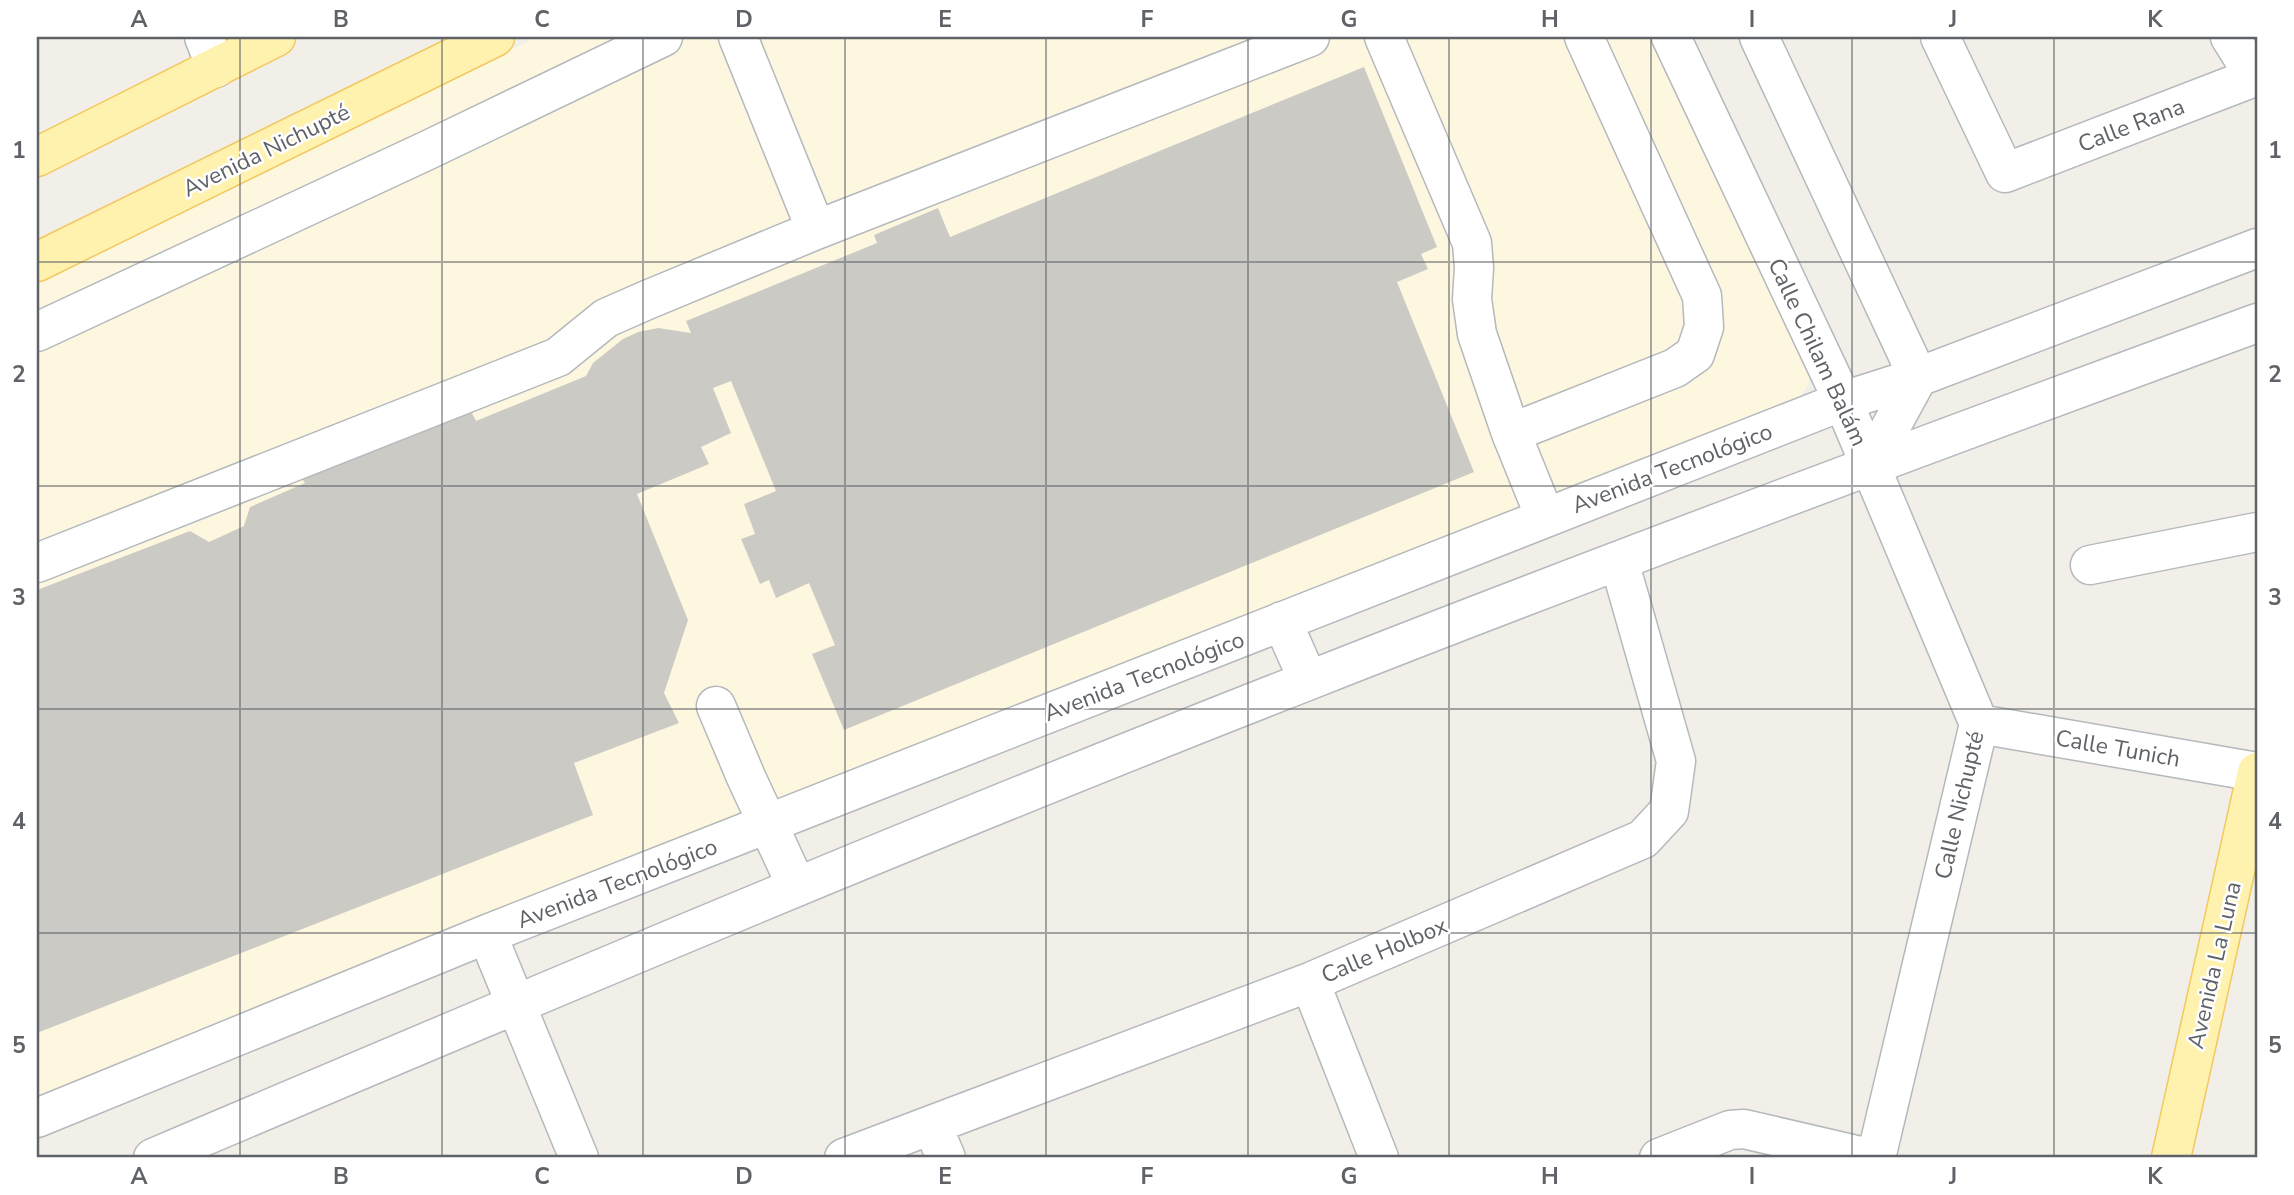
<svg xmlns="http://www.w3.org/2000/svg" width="2294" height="1195" font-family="'Nunito Sans',sans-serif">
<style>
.commercial{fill:#fef7e0}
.building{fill:#cccac5}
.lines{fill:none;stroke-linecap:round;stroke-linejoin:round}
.minor-casing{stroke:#b5b8bc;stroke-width:41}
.major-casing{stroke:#f2c960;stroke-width:41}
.minor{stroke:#fff;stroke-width:38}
.major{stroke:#fff2af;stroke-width:38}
.grid{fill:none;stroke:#5f6368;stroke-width:2;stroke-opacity:0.55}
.labels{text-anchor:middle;stroke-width:5;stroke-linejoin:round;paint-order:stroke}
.street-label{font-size:23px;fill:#5f6368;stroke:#fff}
.neatline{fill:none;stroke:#5f6368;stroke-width:2.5}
.grid-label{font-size:23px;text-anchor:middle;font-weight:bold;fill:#5f6368}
</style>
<rect width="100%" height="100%" fill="#f1efe8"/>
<path class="commercial" d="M 537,37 L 1654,37 L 1812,371 L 1808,385 L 1798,399 L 37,1111 L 37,283 Z"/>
<path class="building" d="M 1364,67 L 1437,247 L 1421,254 L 1428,269 L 1397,282 L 1474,472 L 844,730 L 812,654 L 835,645 L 809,583 L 776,598 L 769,580 L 760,584 L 741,539 L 755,534 L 744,504 L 776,491 L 731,381 L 713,388 L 731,433 L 701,447 L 709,464 L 637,494 L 688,620 L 664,693 L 679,723 L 574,763 L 593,815 L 37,1033 L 37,590 L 190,531 L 209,542 L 244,526 L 250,507 L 305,483 L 302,479 L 427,428 L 467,403 L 476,421 L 586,376 L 593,363 L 623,339 L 638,332 L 658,328 L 691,333 L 686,321 L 877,243 L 874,235 L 938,208 L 950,237 Z"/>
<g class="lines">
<defs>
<path id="minor" d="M 204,37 L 216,68
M 738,37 L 816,230
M 1384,37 L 1472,243 L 1474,268 L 1472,299 L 1477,334 L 1511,433 L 1545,517
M 1671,37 L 1843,401 L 1979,724 L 1876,1158
M 1759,37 L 1918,377 L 1870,465
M 1940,37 L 2005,173 L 2257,76
M 2230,37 L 2255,77
M 37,332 L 428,150 L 663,37
M 1511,433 L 1675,368 L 1695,354 L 1704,327 L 1702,296 L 1584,37
M 37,563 L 558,357 L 606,318 L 647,300 L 816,230 L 1310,37
M 2090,565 L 2257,532
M 1282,621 L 1308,680
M 716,706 L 746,777 L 797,887
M 1979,724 L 2257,772
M 487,934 L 579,1158
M 1310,982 L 1379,1158
M 37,1118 L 487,934 L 1843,401 L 1918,377 L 2257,248
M 932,1125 L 946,1158
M 153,1158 C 537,995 921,832 1310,680 C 1624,556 1940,439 2257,323
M 844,1158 L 1310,982 L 1643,839 L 1669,811 L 1676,761 L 1619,561
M 1659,1158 L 1730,1130 L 1744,1129 L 1869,1158"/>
<path id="major" d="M 37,157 L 276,37
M 37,262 L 495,37
M 2171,1158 L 2257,772"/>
</defs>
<use href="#minor" class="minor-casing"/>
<use href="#major" class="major-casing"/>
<use href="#minor" class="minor"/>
<use href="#major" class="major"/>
</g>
<path class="grid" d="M 240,37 L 240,1158M 442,37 L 442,1158M 643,37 L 643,1158M 845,37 L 845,1158M 1046,37 L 1046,1158M 1248,37 L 1248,1158M 1449,37 L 1449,1158M 1651,37 L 1651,1158M 1852,37 L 1852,1158M 2054,37 L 2054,1158M 37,262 L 2257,262M 37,486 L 2257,486M 37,709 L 2257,709M 37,933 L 2257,933"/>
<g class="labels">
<g class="street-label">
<text transform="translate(2131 125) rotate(-21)" y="8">Calle Rana</text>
<text transform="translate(266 150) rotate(-26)" y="8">Avenida Nichupté</text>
<text transform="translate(1818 352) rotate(65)" y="8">Calle Chilam Balám</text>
<text transform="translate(1672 468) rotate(-21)" y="8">Avenida Tecnológico</text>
<text transform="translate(1144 676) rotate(-21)" y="8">Avenida Tecnológico</text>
<text transform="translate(2118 748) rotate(10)" y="8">Calle Tunich</text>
<text transform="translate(1959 805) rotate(-77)" y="8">Calle Nichupté</text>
<text transform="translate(617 883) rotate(-21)" y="8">Avenida Tecnológico</text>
<text transform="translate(1384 950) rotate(-23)" y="8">Calle Holbox</text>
<text transform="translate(2214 965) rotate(-77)" y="8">Avenida La Luna</text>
</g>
</g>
<rect width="2294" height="1195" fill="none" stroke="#ffffff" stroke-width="77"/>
<rect x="38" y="38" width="2218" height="1118" class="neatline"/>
<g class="grid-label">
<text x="139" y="27">A</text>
<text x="341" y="27">B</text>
<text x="542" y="27">C</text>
<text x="744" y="27">D</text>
<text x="945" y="27">E</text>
<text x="1147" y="27">F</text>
<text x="1349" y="27">G</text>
<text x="1550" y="27">H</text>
<text x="1752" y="27">I</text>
<text x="1953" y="27">J</text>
<text x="2155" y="27">K</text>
<text x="19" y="158">1</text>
<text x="2275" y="158">1</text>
<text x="19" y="382">2</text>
<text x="2275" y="382">2</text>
<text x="19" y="605">3</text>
<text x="2275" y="605">3</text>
<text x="19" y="829">4</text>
<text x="2275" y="829">4</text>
<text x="19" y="1053">5</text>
<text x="2275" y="1053">5</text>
<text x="139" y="1184">A</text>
<text x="341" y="1184">B</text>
<text x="542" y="1184">C</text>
<text x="744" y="1184">D</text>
<text x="945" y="1184">E</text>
<text x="1147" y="1184">F</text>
<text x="1349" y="1184">G</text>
<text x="1550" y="1184">H</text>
<text x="1752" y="1184">I</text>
<text x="1953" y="1184">J</text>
<text x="2155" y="1184">K</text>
</g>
</svg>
